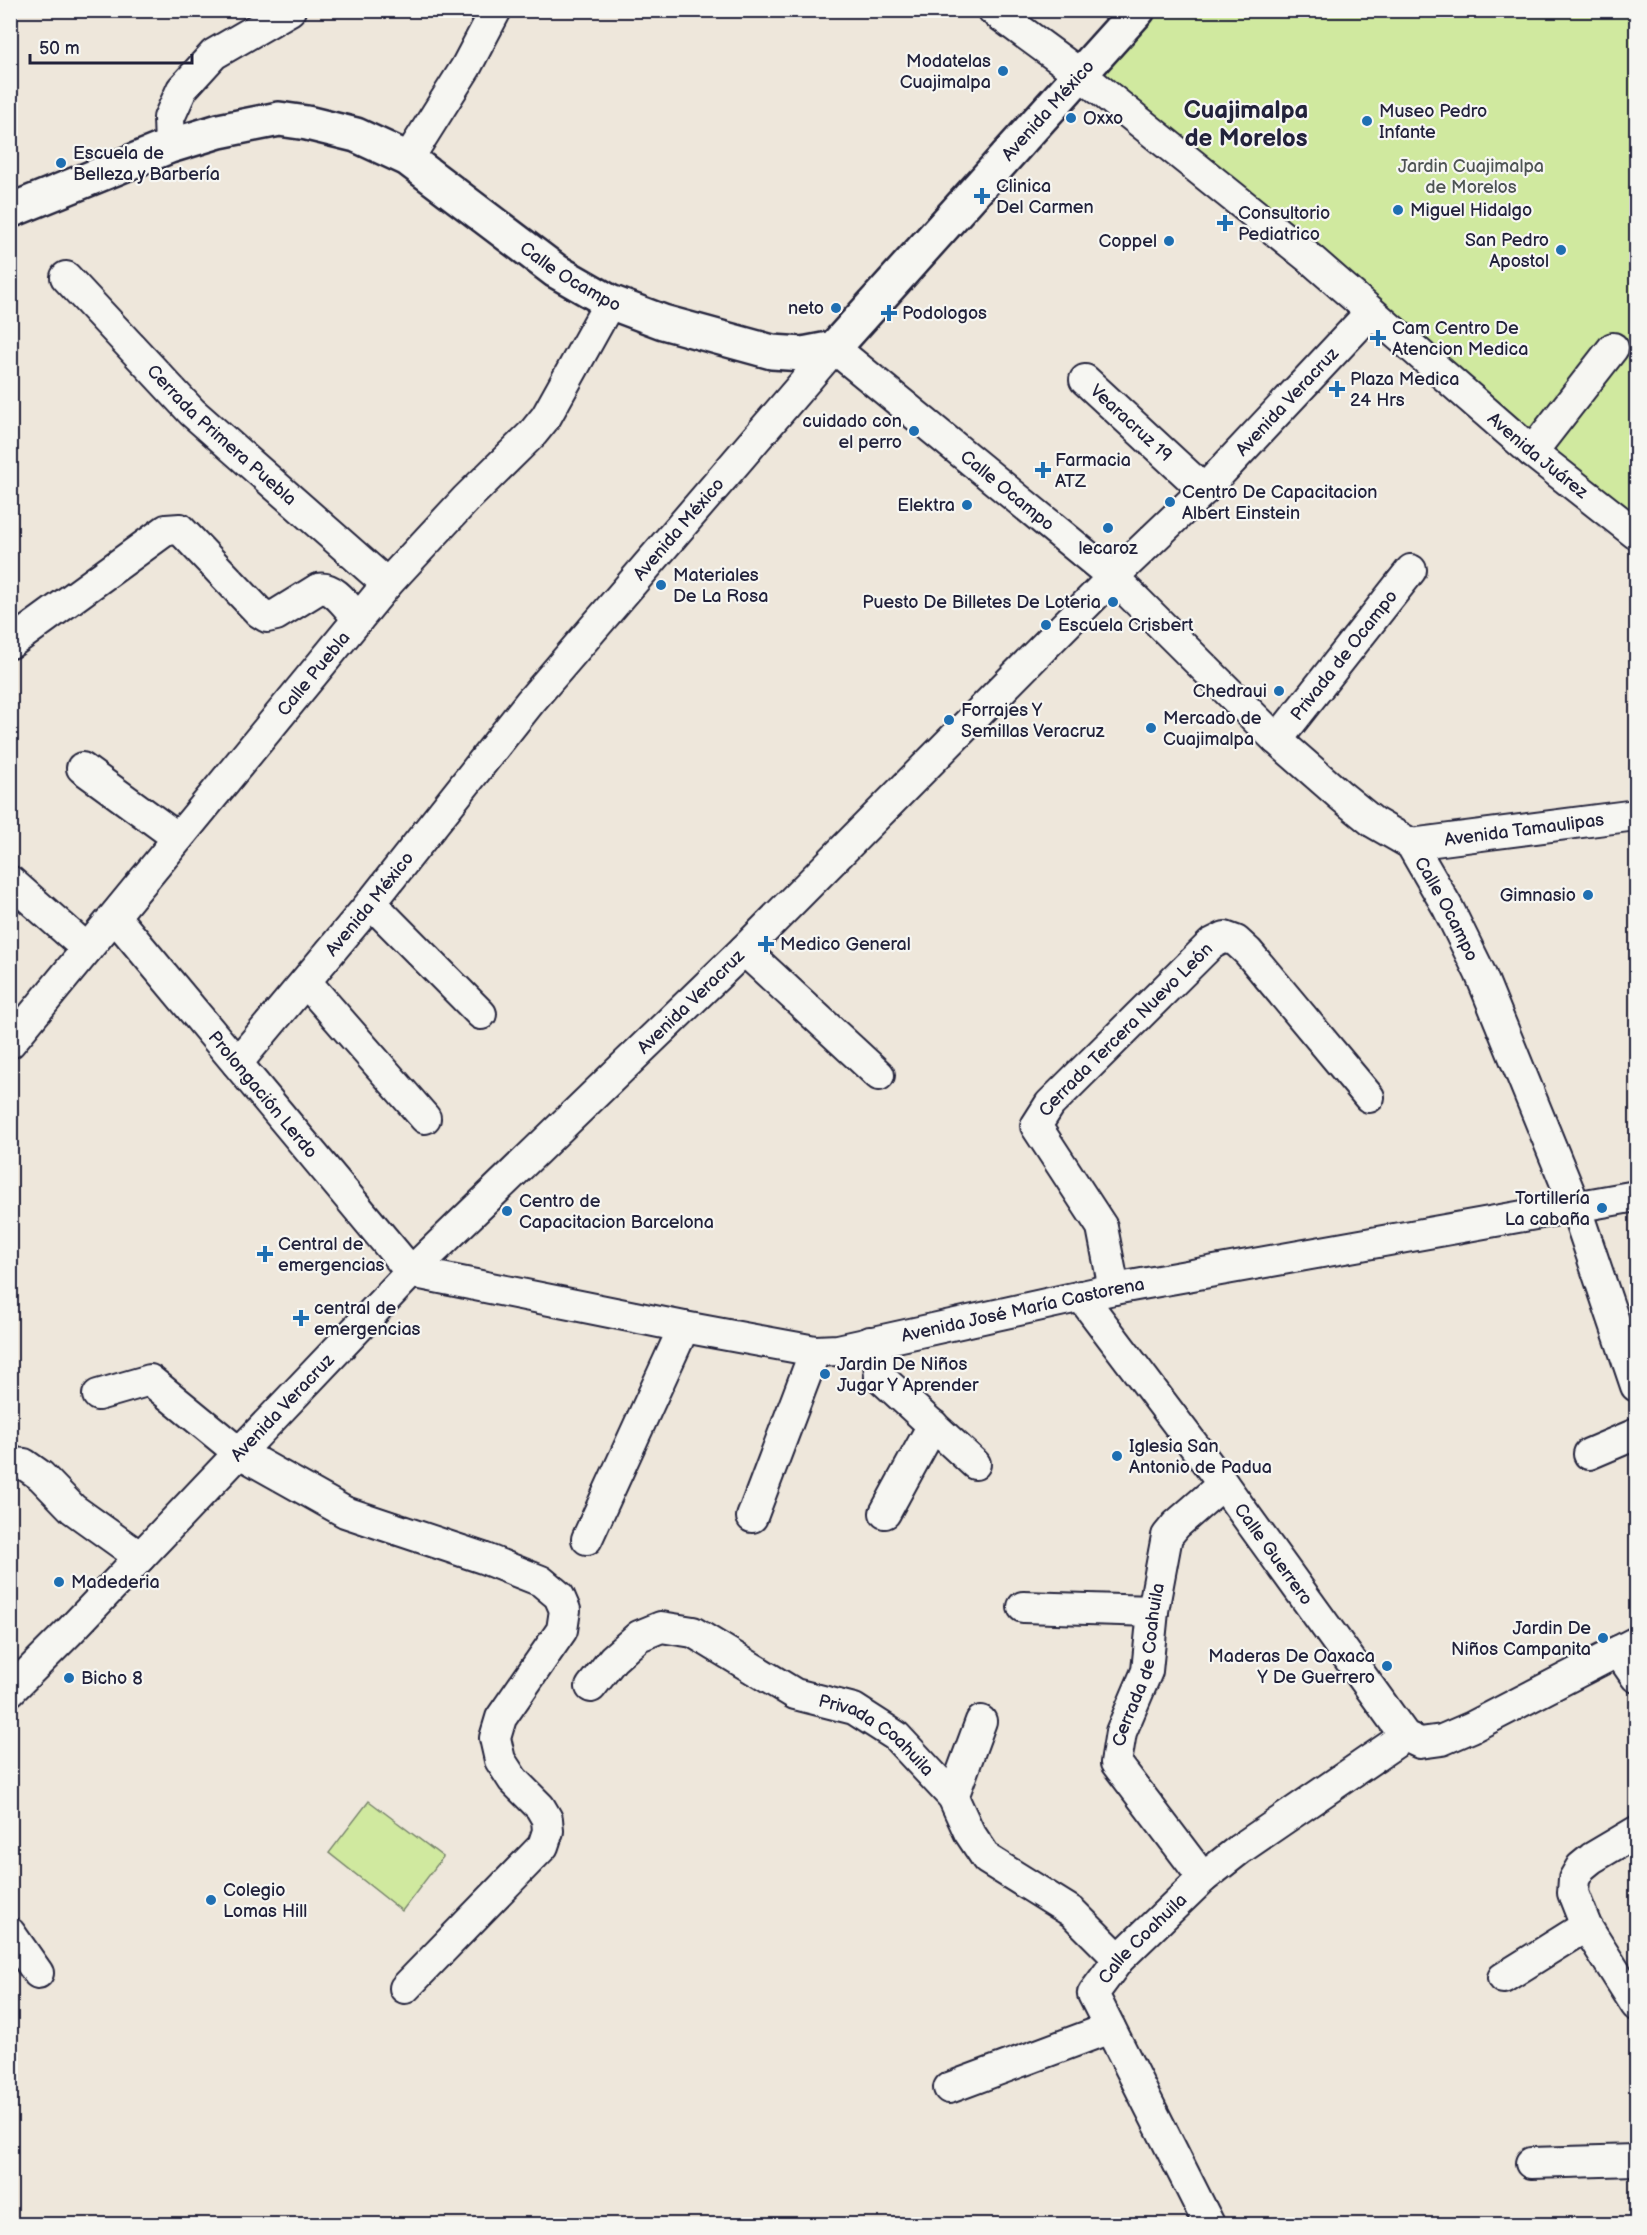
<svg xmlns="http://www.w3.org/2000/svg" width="1647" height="2235" font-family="'Balsamiq Sans',sans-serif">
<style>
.green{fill:#d0e99f;stroke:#79866d;stroke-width:1.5}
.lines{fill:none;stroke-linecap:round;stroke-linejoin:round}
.minor-casing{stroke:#22223b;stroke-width:34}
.major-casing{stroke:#22223b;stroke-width:38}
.minor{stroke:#f6f6f2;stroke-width:30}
.major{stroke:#f6f6f2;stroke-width:33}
.poi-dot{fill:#1f6fb2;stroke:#f6f6f2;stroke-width:2}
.labels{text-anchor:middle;stroke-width:4.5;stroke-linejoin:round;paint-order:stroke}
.poi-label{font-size:18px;fill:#22223b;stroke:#f6f6f2;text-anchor:start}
.street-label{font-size:18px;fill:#22223b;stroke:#f6f6f2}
.park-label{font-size:18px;fill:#4e5454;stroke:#f6f6f2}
.district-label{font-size:24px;font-weight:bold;fill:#22223b;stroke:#f6f6f2}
</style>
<rect width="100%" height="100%" fill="#eee7db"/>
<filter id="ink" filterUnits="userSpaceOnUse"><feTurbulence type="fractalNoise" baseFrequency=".0167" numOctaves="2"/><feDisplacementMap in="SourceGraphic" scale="12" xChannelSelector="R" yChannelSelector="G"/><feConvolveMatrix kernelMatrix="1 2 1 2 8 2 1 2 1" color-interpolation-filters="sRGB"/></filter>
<g filter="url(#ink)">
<path class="green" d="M 1136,11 L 1636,11 L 1636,524 L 1080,74 Z
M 369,1801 L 443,1857 L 402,1911 L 329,1853 Z"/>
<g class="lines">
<defs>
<g id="minor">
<path id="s1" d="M 993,10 L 1080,74 L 1313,261 L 1532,452 L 1636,534"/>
<path d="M 170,146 L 169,118 L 182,89 L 214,54 L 290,10"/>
<path d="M 408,159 L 466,67 L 496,10"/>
<path id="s2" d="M 66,277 L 192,412 L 387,584"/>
<path id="s3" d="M 1085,380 L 1204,490"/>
<path d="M 1532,452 L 1613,348"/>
<path d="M 11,643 L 166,530 L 180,529 L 259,612 L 267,617 L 276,615 L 318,589 C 334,585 348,608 358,619"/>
<path id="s4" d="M 1277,740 L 1411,570"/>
<path d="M 82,768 L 178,838"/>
<path id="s5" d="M 1411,844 L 1636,815"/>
<path d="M 10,881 L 87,949"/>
<path d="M 371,903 L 481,1014"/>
<path id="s6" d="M 115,917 L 411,1272"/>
<path d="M 744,950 L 879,1075"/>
<path d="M 306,982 L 425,1118"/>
<path id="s7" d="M 10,1043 L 387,584 L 466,499 L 533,433 L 546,417 L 610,302"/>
<path id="s8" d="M 237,1063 L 371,903 L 530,702 L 834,348 L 1113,577 L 1277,740 L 1341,796 L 1373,822 L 1411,844 L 1448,908 L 1480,973 L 1575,1206 L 1636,1386"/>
<path id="s9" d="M 411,1272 L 684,1327 L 815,1351 L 838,1350 L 1114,1289 L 1636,1196"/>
<path id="s10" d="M 1114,1289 L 1102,1227 L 1036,1126 L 1050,1104 L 1211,944 L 1225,937 L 1236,941 L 1248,952 L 1369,1097"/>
<path id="s11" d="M 1081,1296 L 1223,1484 L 1405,1736 L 1420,1743 L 1442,1740 L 1472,1727 L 1636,1642"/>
<path d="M 870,1342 L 879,1361 L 880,1377 L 975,1464"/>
<path d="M 98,1395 L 150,1380 L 238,1452 L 345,1512 L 483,1558 L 541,1581 L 559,1596 L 565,1610 L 562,1630 L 501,1718 L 495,1738 L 500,1760 L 513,1780 L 540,1807 L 547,1819 L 548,1831 L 543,1846 L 405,1988"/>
<path d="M 1589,1454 L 1636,1434"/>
<path d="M 10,1465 L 13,1463 L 24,1464 L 41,1476 L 73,1509 L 140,1557"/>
<path d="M 885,1513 L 933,1425"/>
<path d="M 752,1517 L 815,1351"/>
<path d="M 587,1539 L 684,1327"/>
<path d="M 1023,1607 L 1153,1611"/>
<path d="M 1618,1651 L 1636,1677"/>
<path id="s12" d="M 591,1687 L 613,1659 L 639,1636 L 661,1627 L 693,1632 L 795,1694 L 854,1709 L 896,1736 L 953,1797 L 969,1832 L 987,1859 L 1072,1912 L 1119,1959"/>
<path id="s13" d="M 10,1691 L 68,1633 L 411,1272 L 744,950 L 1113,577 L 1204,490 L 1370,313"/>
<path d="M 953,1797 L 981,1721"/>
<path d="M 1636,1832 L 1592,1858 L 1581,1867 L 1574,1879 L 1573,1893 L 1586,1926 L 1636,2005"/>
<path id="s14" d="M 1203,1878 L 1116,1763 L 1121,1732 L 1147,1671 L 1153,1611 L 1167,1536 L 1176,1525 L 1223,1484"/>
<path d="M 10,1933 L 38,1973"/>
<path d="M 1503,1978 L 1586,1926"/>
<path d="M 949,2088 L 1110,2028"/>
<path d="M 1531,2163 L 1636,2160"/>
<path id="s15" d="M 1209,2224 L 1093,1994 L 1119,1959 L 1203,1878 L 1240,1849 L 1405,1736"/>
</g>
<g id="major">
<path id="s16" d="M 10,211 L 170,146 L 219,131 L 279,119 L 307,123 L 356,135 L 408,159 L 556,271 L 610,302 L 663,322 L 772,352 L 803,354 L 834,348 L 1138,10"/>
</g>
</defs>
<use href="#minor" class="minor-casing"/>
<use href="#major" class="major-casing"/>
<use href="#minor" class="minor"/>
<use href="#major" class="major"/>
</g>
</g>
<g class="poi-dot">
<circle cx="1003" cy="71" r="6"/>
<circle cx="1071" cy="118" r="6"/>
<circle cx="1367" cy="121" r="6"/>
<circle cx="61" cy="163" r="6"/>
<path d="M979 187h6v6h6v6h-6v6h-6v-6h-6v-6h6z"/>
<circle cx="1398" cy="210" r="6"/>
<path d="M1222 214h6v6h6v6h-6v6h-6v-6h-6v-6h6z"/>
<circle cx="1169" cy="241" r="6"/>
<circle cx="1561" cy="250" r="6"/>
<circle cx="836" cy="308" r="6"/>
<path d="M886 304h6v6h6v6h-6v6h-6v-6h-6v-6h6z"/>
<path d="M1375 329h6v6h6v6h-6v6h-6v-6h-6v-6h6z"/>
<path d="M1334 380h6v6h6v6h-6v6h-6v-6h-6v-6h6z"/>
<circle cx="914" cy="431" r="6"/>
<path d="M1040 461h6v6h6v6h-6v6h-6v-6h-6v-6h6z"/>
<circle cx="1170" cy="502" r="6"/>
<circle cx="967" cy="505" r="6"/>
<circle cx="1108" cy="528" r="6"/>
<circle cx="661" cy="585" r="6"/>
<circle cx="1113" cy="602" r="6"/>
<circle cx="1046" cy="625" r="6"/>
<circle cx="1279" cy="691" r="6"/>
<circle cx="949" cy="720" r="6"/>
<circle cx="1151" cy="728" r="6"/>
<circle cx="1588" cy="895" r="6"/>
<path d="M763 935h6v6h6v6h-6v6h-6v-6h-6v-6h6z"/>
<circle cx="1602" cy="1208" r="6"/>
<circle cx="507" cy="1211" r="6"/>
<path d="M262 1245h6v6h6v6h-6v6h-6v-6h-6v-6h6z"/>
<path d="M298 1309h6v6h6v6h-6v6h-6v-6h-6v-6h6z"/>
<circle cx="825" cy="1374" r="6"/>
<circle cx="1117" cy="1456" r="6"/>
<circle cx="59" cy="1582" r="6"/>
<circle cx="1603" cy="1638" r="6"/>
<circle cx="1387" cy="1666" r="6"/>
<circle cx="69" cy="1678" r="6"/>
<circle cx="211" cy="1900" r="6"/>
</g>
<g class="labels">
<g class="poi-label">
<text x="991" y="67" text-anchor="end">Modatelas<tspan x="991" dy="21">Cuajimalpa</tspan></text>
<text x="1379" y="117">Museo Pedro<tspan x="1379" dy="21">Infante</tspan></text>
<text x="1083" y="124">Oxxo</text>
<text x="73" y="159">Escuela de<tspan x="73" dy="21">Belleza y Barbería</tspan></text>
<text x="996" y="192">Clinica<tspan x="996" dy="21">Del Carmen</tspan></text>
<text x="1410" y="216">Miguel Hidalgo</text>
<text x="1238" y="219">Consultorio<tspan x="1238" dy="21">Pediatrico</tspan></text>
<text x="1549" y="246" text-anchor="end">San Pedro<tspan x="1549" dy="21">Apostol</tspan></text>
<text x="1157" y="247" text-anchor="end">Coppel</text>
<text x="824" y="314" text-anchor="end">neto</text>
<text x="902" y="319">Podologos</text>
<text x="1392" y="334">Cam Centro De<tspan x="1392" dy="21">Atencion Medica</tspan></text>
<text x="1350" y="385">Plaza Medica<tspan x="1350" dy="21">24 Hrs</tspan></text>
<text x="902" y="427" text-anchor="end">cuidado con<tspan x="902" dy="21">el perro</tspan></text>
<text x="1055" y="466">Farmacia<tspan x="1055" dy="21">ATZ</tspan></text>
<text x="1182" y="498">Centro De Capacitacion<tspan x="1182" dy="21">Albert Einstein</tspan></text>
<text x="955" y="511" text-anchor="end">Elektra</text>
<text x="1108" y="554" text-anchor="middle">lecaroz</text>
<text x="673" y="581">Materiales<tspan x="673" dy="21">De La Rosa</tspan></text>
<text x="1101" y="608" text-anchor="end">Puesto De Billetes De Loteria</text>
<text x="1058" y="631">Escuela Crisbert</text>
<text x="1267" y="697" text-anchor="end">Chedraui</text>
<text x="961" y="716">Forrajes Y<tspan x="961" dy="21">Semillas Veracruz</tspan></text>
<text x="1163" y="724">Mercado de<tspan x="1163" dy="21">Cuajimalpa</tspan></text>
<text x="1576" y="901" text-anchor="end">Gimnasio</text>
<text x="780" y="950">Medico General</text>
<text x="1590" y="1204" text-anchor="end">Tortillería<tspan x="1590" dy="21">La cabaña</tspan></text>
<text x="519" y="1207">Centro de<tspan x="519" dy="21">Capacitacion Barcelona</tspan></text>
<text x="278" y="1250">Central de<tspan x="278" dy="21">emergencias</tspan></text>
<text x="314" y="1314">central de<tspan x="314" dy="21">emergencias</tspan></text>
<text x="837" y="1370">Jardin De Niños<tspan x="837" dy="21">Jugar Y Aprender</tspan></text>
<text x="1129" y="1452">Iglesia San<tspan x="1129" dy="21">Antonio de Padua</tspan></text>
<text x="71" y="1588">Madederia</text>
<text x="1591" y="1634" text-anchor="end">Jardin De<tspan x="1591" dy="21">Niños Campanita</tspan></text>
<text x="1375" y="1662" text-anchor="end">Maderas De Oaxaca<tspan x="1375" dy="21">Y De Guerrero</tspan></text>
<text x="81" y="1684">Bicho 8</text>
<text x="223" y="1896">Colegio<tspan x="223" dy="21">Lomas Hill</tspan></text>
</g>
<g class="street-label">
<text dy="6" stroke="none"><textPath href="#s16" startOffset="1221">Avenida México</textPath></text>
<text dy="6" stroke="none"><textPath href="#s16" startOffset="622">Calle Ocampo</textPath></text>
<text dy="6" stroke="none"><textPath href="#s13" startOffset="1815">Avenida Veracruz</textPath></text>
<text dy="6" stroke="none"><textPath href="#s3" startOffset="63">Vearacruz 19</textPath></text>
<text dy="6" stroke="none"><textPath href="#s2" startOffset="222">Cerrada Primera Puebla</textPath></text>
<text dy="6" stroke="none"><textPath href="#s1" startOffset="704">Avenida Juárez</textPath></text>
<text dy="6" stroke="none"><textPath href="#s8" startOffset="1156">Calle Ocampo</textPath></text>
<text dy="6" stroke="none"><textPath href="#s8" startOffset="693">Avenida México</textPath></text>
<text dy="6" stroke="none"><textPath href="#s4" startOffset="108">Privada de Ocampo</textPath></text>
<text dy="6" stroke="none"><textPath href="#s7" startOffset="478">Calle Puebla</textPath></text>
<text dy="6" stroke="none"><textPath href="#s5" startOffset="114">Avenida Tamaulipas</textPath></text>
<text dy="6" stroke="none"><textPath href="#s8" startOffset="207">Avenida México</textPath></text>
<text dy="6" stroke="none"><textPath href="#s8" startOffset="1768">Calle Ocampo</textPath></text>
<text dy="6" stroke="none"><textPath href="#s13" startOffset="969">Avenida Veracruz</textPath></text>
<text dy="6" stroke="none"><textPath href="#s10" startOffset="316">Cerrada Tercera Nuevo León</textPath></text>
<text dy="6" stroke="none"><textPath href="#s6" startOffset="231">Prolongación Lerdo</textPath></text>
<text dy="6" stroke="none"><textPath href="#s9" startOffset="624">Avenida José María Castorena</textPath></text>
<text dy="6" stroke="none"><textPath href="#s13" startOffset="393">Avenida Veracruz</textPath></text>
<text dy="6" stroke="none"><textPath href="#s11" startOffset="322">Calle Guerrero</textPath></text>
<text dy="6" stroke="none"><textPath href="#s14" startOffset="246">Cerrada de Coahuila</textPath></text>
<text dy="6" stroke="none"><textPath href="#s12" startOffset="339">Privada Coahuila</textPath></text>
<text dy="6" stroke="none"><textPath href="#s15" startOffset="332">Calle Coahuila</textPath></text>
</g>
<g class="park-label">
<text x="1471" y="172">Jardin Cuajimalpa<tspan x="1471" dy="21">de Morelos</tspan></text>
</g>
<g class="district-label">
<text x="1246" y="118">Cuajimalpa<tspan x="1246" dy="28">de Morelos</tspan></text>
</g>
</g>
<rect width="1647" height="2235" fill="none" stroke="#f6f6f2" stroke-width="36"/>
<rect x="18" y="18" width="1611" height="2199" fill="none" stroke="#22223b" stroke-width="2" filter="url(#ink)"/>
<path d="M30 54v9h162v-9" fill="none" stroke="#22223b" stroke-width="3"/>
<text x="39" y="54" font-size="18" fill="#22223b" stroke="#f6f6f2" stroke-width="4.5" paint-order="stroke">50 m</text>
</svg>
